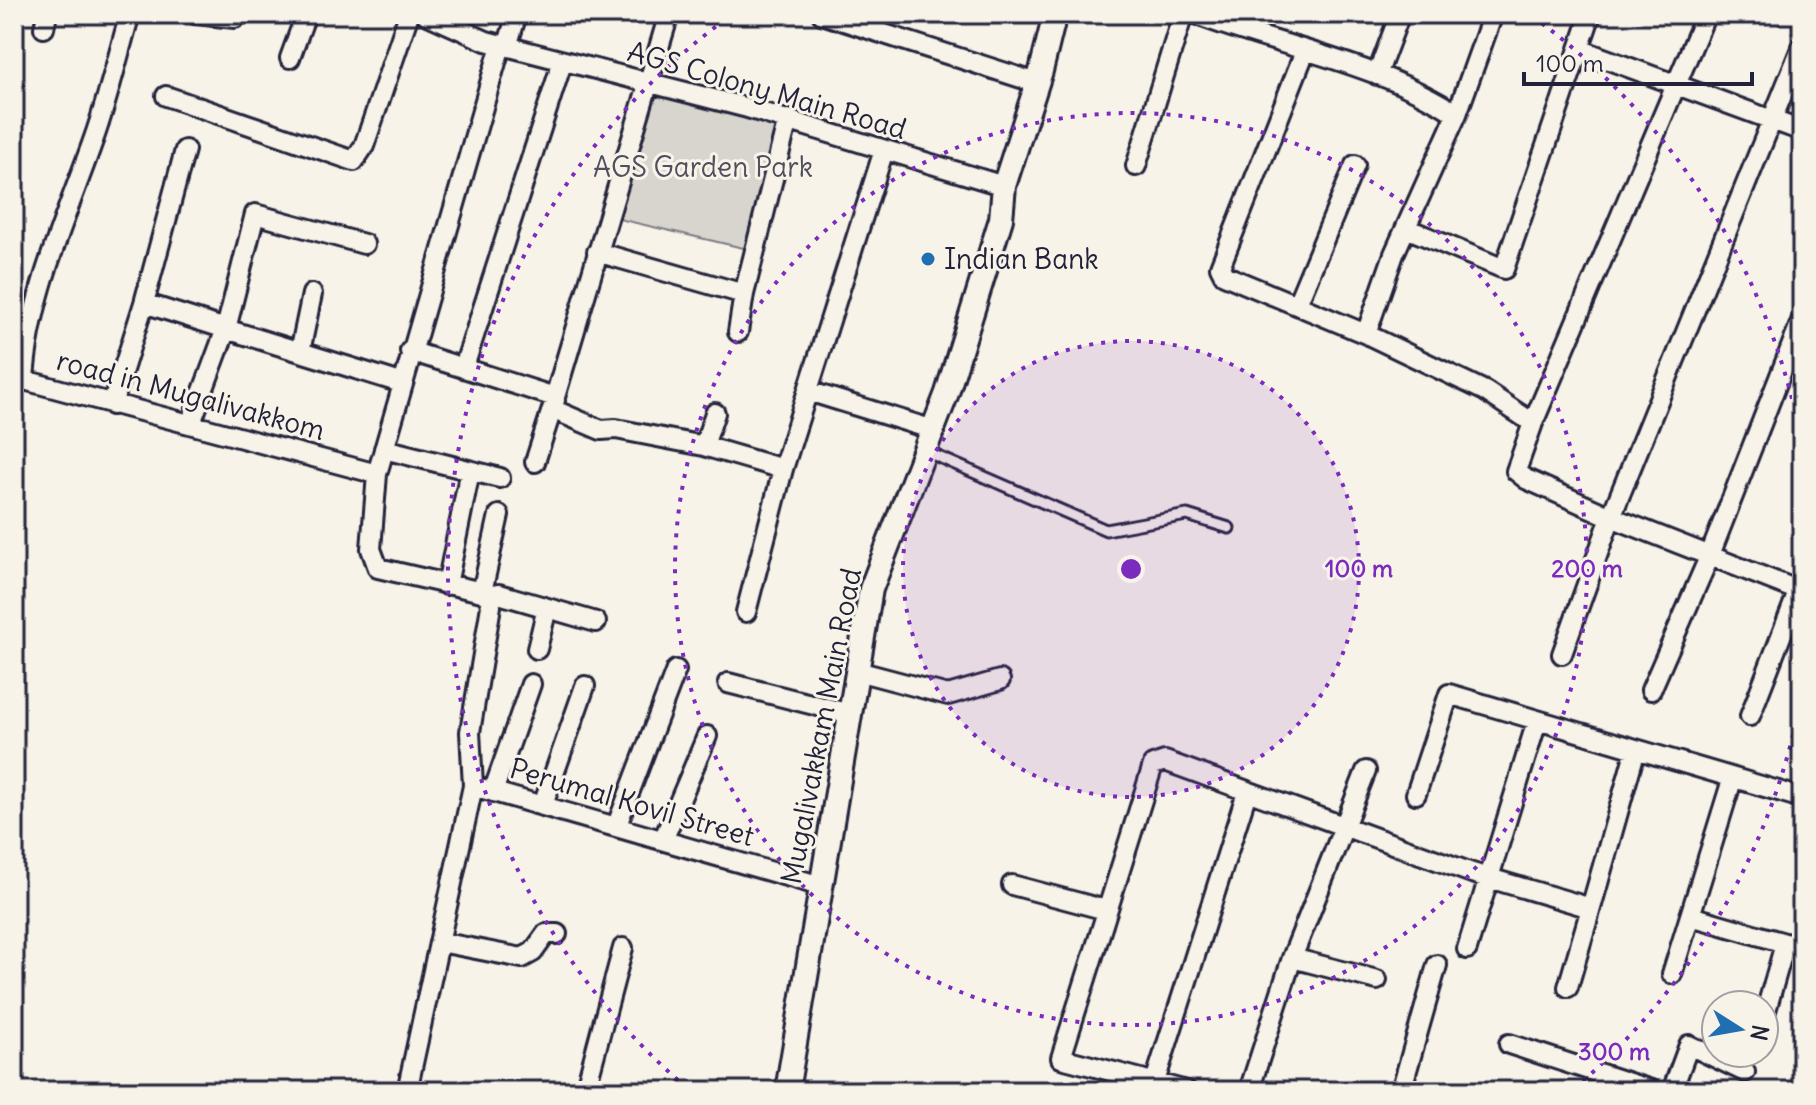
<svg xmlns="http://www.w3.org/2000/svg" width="1816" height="1105" font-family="Delius,sans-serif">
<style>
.green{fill:#d8d5cf;stroke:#7d7c85;stroke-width:2}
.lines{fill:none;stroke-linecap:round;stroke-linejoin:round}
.service-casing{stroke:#22223b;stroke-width:15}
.minor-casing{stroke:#22223b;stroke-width:24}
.tertiary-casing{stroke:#22223b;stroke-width:28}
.service{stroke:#f7f3e8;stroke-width:9}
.minor{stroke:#f7f3e8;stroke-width:18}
.tertiary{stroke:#f7f3e8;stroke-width:22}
.ring{fill:none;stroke:#7b2cbf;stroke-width:4;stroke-dasharray:4 8}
.poi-dot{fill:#1f6fb2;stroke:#f7f3e8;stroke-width:3}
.labels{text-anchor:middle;stroke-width:6;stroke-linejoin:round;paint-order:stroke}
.street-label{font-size:28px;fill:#22223b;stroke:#f7f3e8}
.park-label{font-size:28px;fill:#504f60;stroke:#f7f3e8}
.poi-label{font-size:28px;fill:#22223b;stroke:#f7f3e8;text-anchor:start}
.centre{fill:#7b2cbf;stroke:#f7f3e8;stroke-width:4}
.ring-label{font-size:24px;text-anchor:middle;font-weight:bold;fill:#7b2cbf;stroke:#f7f3e8;stroke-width:6;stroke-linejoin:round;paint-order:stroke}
</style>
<rect width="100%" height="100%" fill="#f7f3e8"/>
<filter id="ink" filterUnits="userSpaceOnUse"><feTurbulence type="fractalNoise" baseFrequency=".0125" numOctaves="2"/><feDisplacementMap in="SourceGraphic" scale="16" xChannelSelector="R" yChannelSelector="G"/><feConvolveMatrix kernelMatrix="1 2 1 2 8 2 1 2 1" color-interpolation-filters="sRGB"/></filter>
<g filter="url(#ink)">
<path class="green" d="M 649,84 L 787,120 L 752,250 L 619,219 Z"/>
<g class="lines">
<defs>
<path id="service" d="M 925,451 L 1106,530 L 1187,515 L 1229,528"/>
<path id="minor" d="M 130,14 C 118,55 108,98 94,138 C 66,218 29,296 24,380 L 377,474 L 371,549 L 378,568 L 482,592
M 195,14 L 235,18
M 426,14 L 486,41 L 744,107 L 1004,186
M 822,14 L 1037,83
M 1194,14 C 1281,47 1378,63 1457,114 L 1394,254 L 1366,334 L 1485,391 L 1533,423 L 1516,471 L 1526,479 L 1611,517 L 1802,592
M 1591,14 L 1579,49 L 1802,131
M 44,28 L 47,14
M 507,47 L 517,14
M 1305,51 L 1220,267 L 1224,275 L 1366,334
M 290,58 L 306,14
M 1377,75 L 1400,14
M 166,96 L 354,161 L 364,146 L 409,14
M 1457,114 L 1493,14
M 1136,166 L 1183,14
M 1406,228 L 1504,269 L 1579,49
M 597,252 L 744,294 L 788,119
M 144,303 L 185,150
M 1297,304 L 1355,165
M 738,332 L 744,294
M 410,351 L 555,397 L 669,14
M 300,352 L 312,294
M 464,367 L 562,63
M 808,391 L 934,430
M 112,405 L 144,303 L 226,329 L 255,214 L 364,244
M 552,409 L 601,430 L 616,429 L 704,446 L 715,413
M 191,423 L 226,329 L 401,383
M 1533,423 L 1706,14
M 704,446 L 783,469
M 384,449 L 500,478
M 535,462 L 555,400
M 377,474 L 501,45
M 447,585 L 470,471
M 482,592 L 499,515
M 487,596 L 499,594 L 596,622
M 746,612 L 783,469 L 884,150
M 537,649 L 547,608
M 1562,654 L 1611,517 L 1802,46
M 857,671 L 948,695 L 1000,680
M 728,683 L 850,714
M 1651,690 L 1710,555 L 1802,319
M 1750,716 L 1802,582
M 473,786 L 821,886
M 493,792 L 531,684
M 1416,794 L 1449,694 L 1802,798
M 543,805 L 585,686
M 617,825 L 676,670
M 664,838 L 707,736
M 1012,885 L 1106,910
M 1691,916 L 1802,948
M 440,942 L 522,958 L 533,952 L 546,934 L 557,934
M 1467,949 L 1537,721
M 1292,958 L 1377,980
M 1672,974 L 1732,780
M 1568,987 L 1591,908
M 1765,1014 L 1785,944
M 1509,1044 L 1654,1091
M 407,1091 L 473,786 L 470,732 L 491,606 L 489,597 L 482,592
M 585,1091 L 623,948
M 1152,1091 L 1247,792
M 1187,1091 L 1061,1058 L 1153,765 L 1165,761 L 1472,873 L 1591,908 L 1635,752
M 1249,1091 L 1292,958 L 1366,771
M 1401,1091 L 1437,965
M 1672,1091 L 1689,1045 L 1745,1072"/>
<path id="tertiary" d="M 787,1091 L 871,589 L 947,393 L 1001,219 L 1004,186 L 1041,71 L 1055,14"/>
</defs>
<use href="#service" class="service-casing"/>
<use href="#minor" class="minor-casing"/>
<use href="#tertiary" class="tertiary-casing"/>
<use href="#service" class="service"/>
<use href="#minor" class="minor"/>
<use href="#tertiary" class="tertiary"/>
</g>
</g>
<circle cx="1131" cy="569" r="228" fill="#7b2cbf" fill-opacity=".12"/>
<g class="ring">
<circle cx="1131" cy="569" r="228"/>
<circle cx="1131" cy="569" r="456"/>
<path d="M1801 699A683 683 0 0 1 1575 1088M687 1088A683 683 0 0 1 730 16M1532 16A683 683 0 0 1 1801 439"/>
</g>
<circle class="poi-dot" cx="928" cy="259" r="8"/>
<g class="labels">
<g class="street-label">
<text transform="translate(767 90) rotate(16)" y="10">AGS Colony Main Road</text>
<text transform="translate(191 395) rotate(15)" y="10">road in Mugalivakkom</text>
<text transform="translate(821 726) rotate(-79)" y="10">Mugalivakkam Main Road</text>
<text transform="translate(632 802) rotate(16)" y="10">Perumal Kovil Street</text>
</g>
<g class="park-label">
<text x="703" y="177">AGS Garden Park</text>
</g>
<g class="poi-label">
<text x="944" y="269">Indian Bank</text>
</g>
</g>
<circle cx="1131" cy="569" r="12" class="centre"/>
<g class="ring-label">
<text x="1359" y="577">100 m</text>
<text x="1587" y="577">200 m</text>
<text x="1614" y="1060">300 m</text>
</g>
<rect width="1816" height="1105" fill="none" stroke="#f7f3e8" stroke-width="48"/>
<rect x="24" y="24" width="1768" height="1057" fill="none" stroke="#22223b" stroke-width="3" filter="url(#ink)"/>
<g transform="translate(1740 1029) rotate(101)"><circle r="38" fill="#f7f3e8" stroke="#a29fa3" stroke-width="2"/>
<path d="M0-6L14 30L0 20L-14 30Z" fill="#1f6fb2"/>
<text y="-12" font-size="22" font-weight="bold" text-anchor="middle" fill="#22223b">N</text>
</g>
<path d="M1524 72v12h228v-12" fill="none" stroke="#22223b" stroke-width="4"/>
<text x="1536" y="72" font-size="24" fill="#22223b" stroke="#f7f3e8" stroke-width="6" paint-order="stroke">100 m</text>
</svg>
